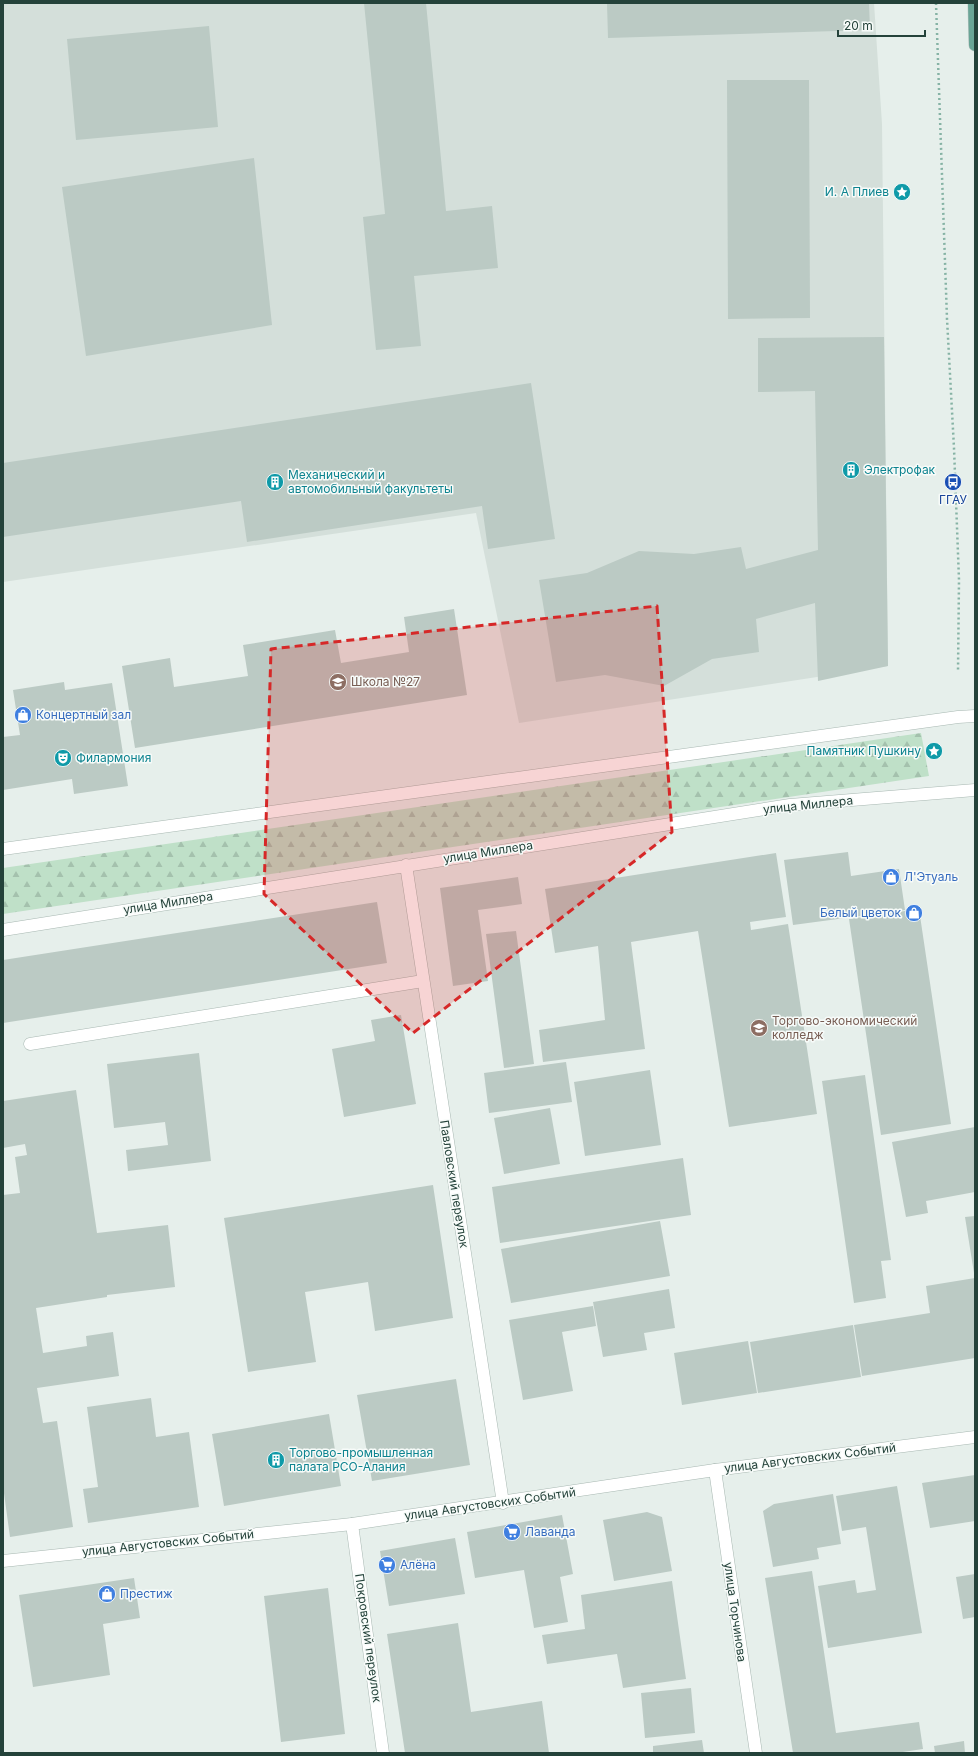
<svg xmlns="http://www.w3.org/2000/svg" width="978" height="1756" font-family="Inter,sans-serif">
<style>
.built{fill:#d4dfda}
.forest{fill:url(#forest-firs)}
.building{fill:#bbcac4}
.lines{fill:none;stroke-linecap:round;stroke-linejoin:round}
.service-casing{stroke:#a8b8b2;stroke-width:13}
.minor-casing{stroke:#a8b8b2;stroke-width:13}
.tertiary-casing{stroke:#a8b8b2;stroke-width:13}
.primary-casing{stroke:#c2cac8;stroke-width:13}
.path{stroke:#86b3a5;stroke-width:2.5;stroke-dasharray:2 3;stroke-linecap:butt}
.service{stroke:#fff;stroke-width:12}
.minor{stroke:#fff;stroke-width:12}
.tertiary{stroke:#fff;stroke-width:12}
.primary{stroke:#6aa596;stroke-width:12}
.marked{fill:#d62828;fill-opacity:0.2;stroke:#d62828;stroke-width:3;stroke-dasharray:8 5;stroke-linejoin:round}
.labels{text-anchor:middle;stroke-width:3;stroke-linejoin:round;paint-order:stroke}
.culture-label{font-size:12px;fill:#0d838f;stroke:#f7fbf9;text-anchor:start}
.transit-label{font-size:12px;fill:#164399;stroke:#f7fbf9}
.education-label{font-size:12px;fill:#785e54;stroke:#f7fbf9;text-anchor:start}
.shop-label{font-size:12px;fill:#366cbe;stroke:#f7fbf9;text-anchor:start}
.street-label{font-size:12px;fill:#24423a;stroke:#f7fbf9}
</style>
<defs>
<pattern id="forest-firs" width="22" height="20" patternUnits="userSpaceOnUse"><rect width="22" height="20" fill="#bfe0c8"/><path d="M5 1l3.5 6h-7zM16 11l3.5 6h-7z" fill="#a4c1ad"/></pattern>
</defs>
<rect width="100%" height="100%" fill="#e6efeb"/>
<path class="built" d="M 3,3 L 874,3 L 882,124 L 888,666 L 519,723 L 476,513 L 3,582 Z"/>
<path class="forest" d="M 921,733 L 929,776 L 3,914 L 3,868 Z"/>
<path class="building" d="M 364,3 L 426,3 L 446,211 L 492,206 L 498,268 L 414,276 L 421,346 L 376,350 L 363,217 L 385,214 Z
M 607,3 L 869,3 L 870,30 L 608,38 Z
M 209,26 L 218,127 L 76,140 L 67,39 Z
M 727,80 L 809,80 L 810,318 L 728,319 Z
M 254,158 L 272,325 L 86,356 L 62,187 Z
M 884,337 L 888,666 L 818,681 L 815,603 L 756,619 L 759,652 L 712,659 L 664,686 L 605,675 L 556,682 L 539,580 L 587,573 L 639,551 L 694,554 L 741,547 L 746,569 L 818,550 L 815,391 L 758,392 L 758,338 Z
M 531,383 L 555,539 L 488,549 L 482,506 L 247,542 L 241,501 L 3,537 L 3,463 Z
M 454,609 L 467,695 L 135,748 L 122,666 L 170,658 L 174,687 L 248,676 L 243,645 L 335,630 L 341,663 L 409,652 L 404,617 Z
M 64,682 L 65,690 L 112,683 L 128,786 L 74,794 L 72,779 L 3,790 L 3,737 L 20,735 L 13,690 Z
M 848,852 L 851,876 L 899,869 L 905,910 L 793,925 L 784,860 Z
M 776,853 L 786,917 L 750,922 L 751,930 L 788,924 L 817,1114 L 729,1127 L 698,931 L 631,942 L 645,1049 L 543,1062 L 539,1030 L 605,1020 L 598,946 L 555,953 L 545,889 Z
M 518,877 L 522,904 L 478,910 L 488,981 L 453,986 L 440,888 Z
M 377,902 L 387,963 L 3,1023 L 3,960 Z
M 919,909 L 951,1124 L 881,1135 L 849,919 Z
M 516,931 L 534,1064 L 504,1068 L 486,934 Z
M 401,1015 L 416,1104 L 344,1117 L 332,1049 L 375,1041 L 371,1020 Z
M 199,1053 L 211,1161 L 128,1171 L 126,1150 L 168,1145 L 165,1122 L 114,1128 L 107,1064 Z
M 566,1062 L 572,1102 L 489,1113 L 484,1073 Z
M 650,1070 L 661,1145 L 585,1156 L 574,1082 Z
M 865,1075 L 891,1260 L 881,1261 L 886,1298 L 854,1303 L 822,1081 Z
M 76,1090 L 97,1233 L 168,1225 L 175,1287 L 107,1295 L 107,1297 L 36,1308 L 43,1353 L 87,1346 L 86,1336 L 113,1332 L 119,1376 L 37,1388 L 43,1423 L 57,1421 L 73,1527 L 10,1537 L 3,1486 L 3,1195 L 20,1193 L 15,1157 L 27,1155 L 25,1144 L 3,1148 L 3,1101 Z
M 550,1108 L 560,1164 L 504,1174 L 494,1118 Z
M 975,1127 L 975,1192 L 926,1201 L 928,1213 L 906,1217 L 892,1142 Z
M 683,1158 L 691,1215 L 500,1243 L 492,1187 Z
M 433,1185 L 453,1318 L 375,1331 L 368,1282 L 305,1292 L 316,1362 L 248,1372 L 224,1218 Z
M 975,1216 L 975,1273 L 974,1273 L 965,1217 Z
M 660,1221 L 670,1276 L 511,1303 L 501,1249 Z
M 975,1278 L 975,1358 L 862,1376 L 854,1325 L 930,1313 L 926,1286 Z
M 669,1289 L 675,1328 L 644,1333 L 647,1350 L 603,1357 L 593,1302 Z
M 593,1306 L 596,1326 L 562,1332 L 573,1391 L 523,1400 L 509,1320 Z
M 853,1325 L 861,1377 L 758,1393 L 750,1342 Z
M 748,1341 L 757,1393 L 682,1405 L 674,1353 Z
M 456,1379 L 470,1465 L 372,1481 L 357,1395 Z
M 151,1398 L 156,1437 L 189,1432 L 199,1507 L 88,1523 L 83,1489 L 98,1487 L 87,1407 Z
M 329,1414 L 341,1486 L 224,1506 L 212,1434 Z
M 975,1475 L 975,1521 L 930,1528 L 922,1483 Z
M 897,1486 L 922,1633 L 828,1648 L 818,1586 L 855,1580 L 857,1593 L 876,1590 L 866,1527 L 842,1531 L 836,1496 Z
M 833,1494 L 841,1544 L 817,1548 L 819,1559 L 773,1567 L 763,1511 L 774,1504 Z
M 647,1512 L 662,1517 L 672,1571 L 614,1581 L 603,1520 Z
M 562,1515 L 573,1574 L 560,1577 L 568,1622 L 534,1628 L 524,1570 L 475,1578 L 467,1532 Z
M 455,1538 L 465,1594 L 389,1606 L 380,1551 Z
M 812,1571 L 836,1733 L 919,1722 L 923,1749 L 896,1753 L 793,1753 L 765,1578 Z
M 975,1574 L 975,1617 L 963,1619 L 956,1577 Z
M 134,1578 L 140,1618 L 103,1624 L 110,1675 L 33,1687 L 19,1595 Z
M 672,1581 L 686,1679 L 623,1688 L 617,1654 L 547,1664 L 542,1635 L 585,1629 L 581,1595 Z
M 328,1588 L 345,1734 L 281,1742 L 264,1596 Z
M 458,1623 L 471,1712 L 542,1701 L 549,1753 L 405,1753 L 387,1634 Z
M 691,1688 L 695,1733 L 645,1738 L 641,1693 Z
M 702,1740 L 704,1753 L 653,1753 L 653,1746 Z
M 964,1741 L 965,1753 L 935,1753 L 934,1746 Z"/>
<g class="lines">
<defs>
<path id="service" d="M 30,1044 L 423,981"/>
<path id="minor" d="M 3,849 L 958,717 L 975,716
M 406,865 L 503,1503
M 3,930 L 790,805 L 975,790
M 715,1470 L 756,1753
M 352,1524 L 383,1753"/>
<path id="tertiary" d="M 3,1561 L 352,1524 L 715,1470 L 975,1437"/>
<path id="primary" d="M 974,3 L 975,45"/>
</defs>
<use href="#service" class="service-casing"/>
<use href="#minor" class="minor-casing"/>
<use href="#tertiary" class="tertiary-casing"/>
<use href="#primary" class="primary-casing"/>
<path class="path" d="M 936,3 L 947,319 L 954,448 L 959,580 L 958,672"/>
<use href="#service" class="service"/>
<use href="#minor" class="minor"/>
<use href="#tertiary" class="tertiary"/>
<use href="#primary" class="primary"/>
</g>
<path class="marked" d="M 657,606 L 672,832 L 413,1033 L 264,894 L 271,649 Z"/>
<defs>
<symbol id="sight-disc" viewBox="-11 -11 22 22"><circle r="9.5" fill="#0f9aa8" stroke="#f7fbf9"/><path d="M0-6L1.8-2.2L6-1.7L2.9 1.2L3.7 5.4L0 3.3L-3.7 5.4L-2.9 1.2L-6-1.7L-1.8-2.2Z" fill="#fff"/></symbol>
<symbol id="building-disc" viewBox="-11 -11 22 22"><circle r="9.5" fill="#0f9aa8" stroke="#f7fbf9"/><path d="M-4-6H4V6H1V3H-1V6H-4ZM-2.5-4.3h1.7v1.8h-1.7ZM.8-4.3h1.7v1.8H.8ZM-2.5-1h1.7V.8h-1.7ZM.8-1h1.7V.8H.8Z" fill="#fff"/></symbol>
<symbol id="bus-disc" viewBox="-11 -11 22 22"><circle r="9.5" fill="#1a4fb4" stroke="#f7fbf9"/><path d="M-5-6H5V4H4V6H2V4H-2V6H-4V4H-5ZM-3.5-4V0h7V-4ZM-3.5 1.2v1.5H-2V1.2ZM2 1.2v1.5H3.5V1.2Z" fill="#fff"/></symbol>
<symbol id="school-disc" viewBox="-11 -11 22 22"><circle r="9.5" fill="#8d6e63" stroke="#f7fbf9"/><path d="M0-5L7-2L0 1L-7-2ZM-4 1L0 2.5L4 1V4Q0 6-4 4Z" fill="#fff"/></symbol>
<symbol id="shop-disc" viewBox="-11 -11 22 22"><circle r="9.5" fill="#3f7fe0" stroke="#f7fbf9"/><path d="M-5-2.5h2.3a2.7 3.5 0 0 1 5.4 0H5L5.5 6h-11ZM-1.5-2.5h3a1.5 2.3 0 0 0-3 0Z" fill="#fff"/></symbol>
<symbol id="theatre-disc" viewBox="-11 -11 22 22"><circle r="9.5" fill="#0f9aa8" stroke="#f7fbf9"/><path d="M-5-5.5Q0-4 5-5.5V0Q5 5 0 6Q-5 5-5 0ZM-3.3-2.5H-1v1.5H-3.3ZM1-2.5H3.3v1.5H1ZM-2.8 1Q0 5.5 2.8 1Z" fill="#fff"/></symbol>
<symbol id="university-disc" viewBox="-11 -11 22 22"><circle r="9.5" fill="#8d6e63" stroke="#f7fbf9"/><path d="M0-5L7-2L0 1L-7-2ZM-4 1L0 2.5L4 1V4Q0 6-4 4Z" fill="#fff"/></symbol>
<symbol id="supermarket-disc" viewBox="-11 -11 22 22"><circle r="9.5" fill="#3f7fe0" stroke="#f7fbf9"/><path d="M-6-5.5h2.5l.6 2H6L4.5 2H-2.5L-4.4-4H-6ZM-1.5 3.2a1.3 1.3 0 1 0 .1 0ZM3 3.2a1.3 1.3 0 1 0 .1 0Z" fill="#fff"/></symbol>
</defs>
<g fill-rule="evenodd">
<use href="#sight-disc" x="892" y="182" width="20" height="20"/>
<use href="#building-disc" x="841" y="460" width="20" height="20"/>
<use href="#building-disc" x="265" y="472" width="20" height="20"/>
<use href="#bus-disc" x="943" y="472" width="20" height="20"/>
<use href="#school-disc" x="328" y="672" width="20" height="20"/>
<use href="#shop-disc" x="13" y="705" width="20" height="20"/>
<use href="#sight-disc" x="924" y="741" width="20" height="20"/>
<use href="#theatre-disc" x="53" y="748" width="20" height="20"/>
<use href="#shop-disc" x="881" y="867" width="20" height="20"/>
<use href="#shop-disc" x="904" y="903" width="20" height="20"/>
<use href="#university-disc" x="749" y="1018" width="20" height="20"/>
<use href="#building-disc" x="266" y="1450" width="20" height="20"/>
<use href="#supermarket-disc" x="502" y="1522" width="20" height="20"/>
<use href="#supermarket-disc" x="377" y="1555" width="20" height="20"/>
<use href="#shop-disc" x="97" y="1584" width="20" height="20"/>
</g>
<g class="labels">
<g class="culture-label">
<text x="889" y="196" text-anchor="end">И. А Плиев</text>
<text x="864" y="474">Электрофак</text>
<text x="288" y="479">Механический и<tspan x="288" dy="14">автомобильный факультеты</tspan></text>
<text x="921" y="755" text-anchor="end">Памятник Пушкину</text>
<text x="76" y="762">Филармония</text>
<text x="289" y="1457">Торгово-промышленная<tspan x="289" dy="14">палата РСО-Алания</tspan></text>
</g>
<g class="transit-label">
<text x="953" y="504">ГГАУ</text>
</g>
<g class="education-label">
<text x="351" y="686">Школа №27</text>
<text x="772" y="1025">Торгово-экономический<tspan x="772" dy="14">колледж</tspan></text>
</g>
<g class="shop-label">
<text x="36" y="719">Концертный зал</text>
<text x="904" y="881">Л'Этуаль</text>
<text x="901" y="917" text-anchor="end">Белый цветок</text>
<text x="525" y="1536">Лаванда</text>
<text x="400" y="1569">Алёна</text>
<text x="120" y="1598">Престиж</text>
</g>
<g class="street-label">
<text transform="translate(808 805) rotate(-6)" y="4">улица Миллера</text>
<text transform="translate(488 852) rotate(-9)" y="4">улица Миллера</text>
<text transform="translate(168 903) rotate(-9)" y="4">улица Миллера</text>
<text transform="translate(454 1184) rotate(81)" y="4">Павловский переулок</text>
<text transform="translate(810 1458) rotate(-7)" y="4">улица Августовских Событий</text>
<text transform="translate(490 1504) rotate(-8)" y="4">улица Августовских Событий</text>
<text transform="translate(168 1543) rotate(-6)" y="4">улица Августовских Событий</text>
<text transform="translate(735 1612) rotate(82)" y="4">улица Торчинова</text>
<text transform="translate(368 1638) rotate(82)" y="4">Покровский переулок</text>
</g>
</g>
<rect width="978" height="1756" fill="none" stroke="#24423a" stroke-width="8"/>
<path d="M838 30v6h87v-6" fill="none" stroke="#24423a" stroke-width="2"/>
<text x="844" y="30" font-size="12" fill="#24423a" stroke="#f7fbf9" stroke-width="3" paint-order="stroke">20 m</text>
</svg>
